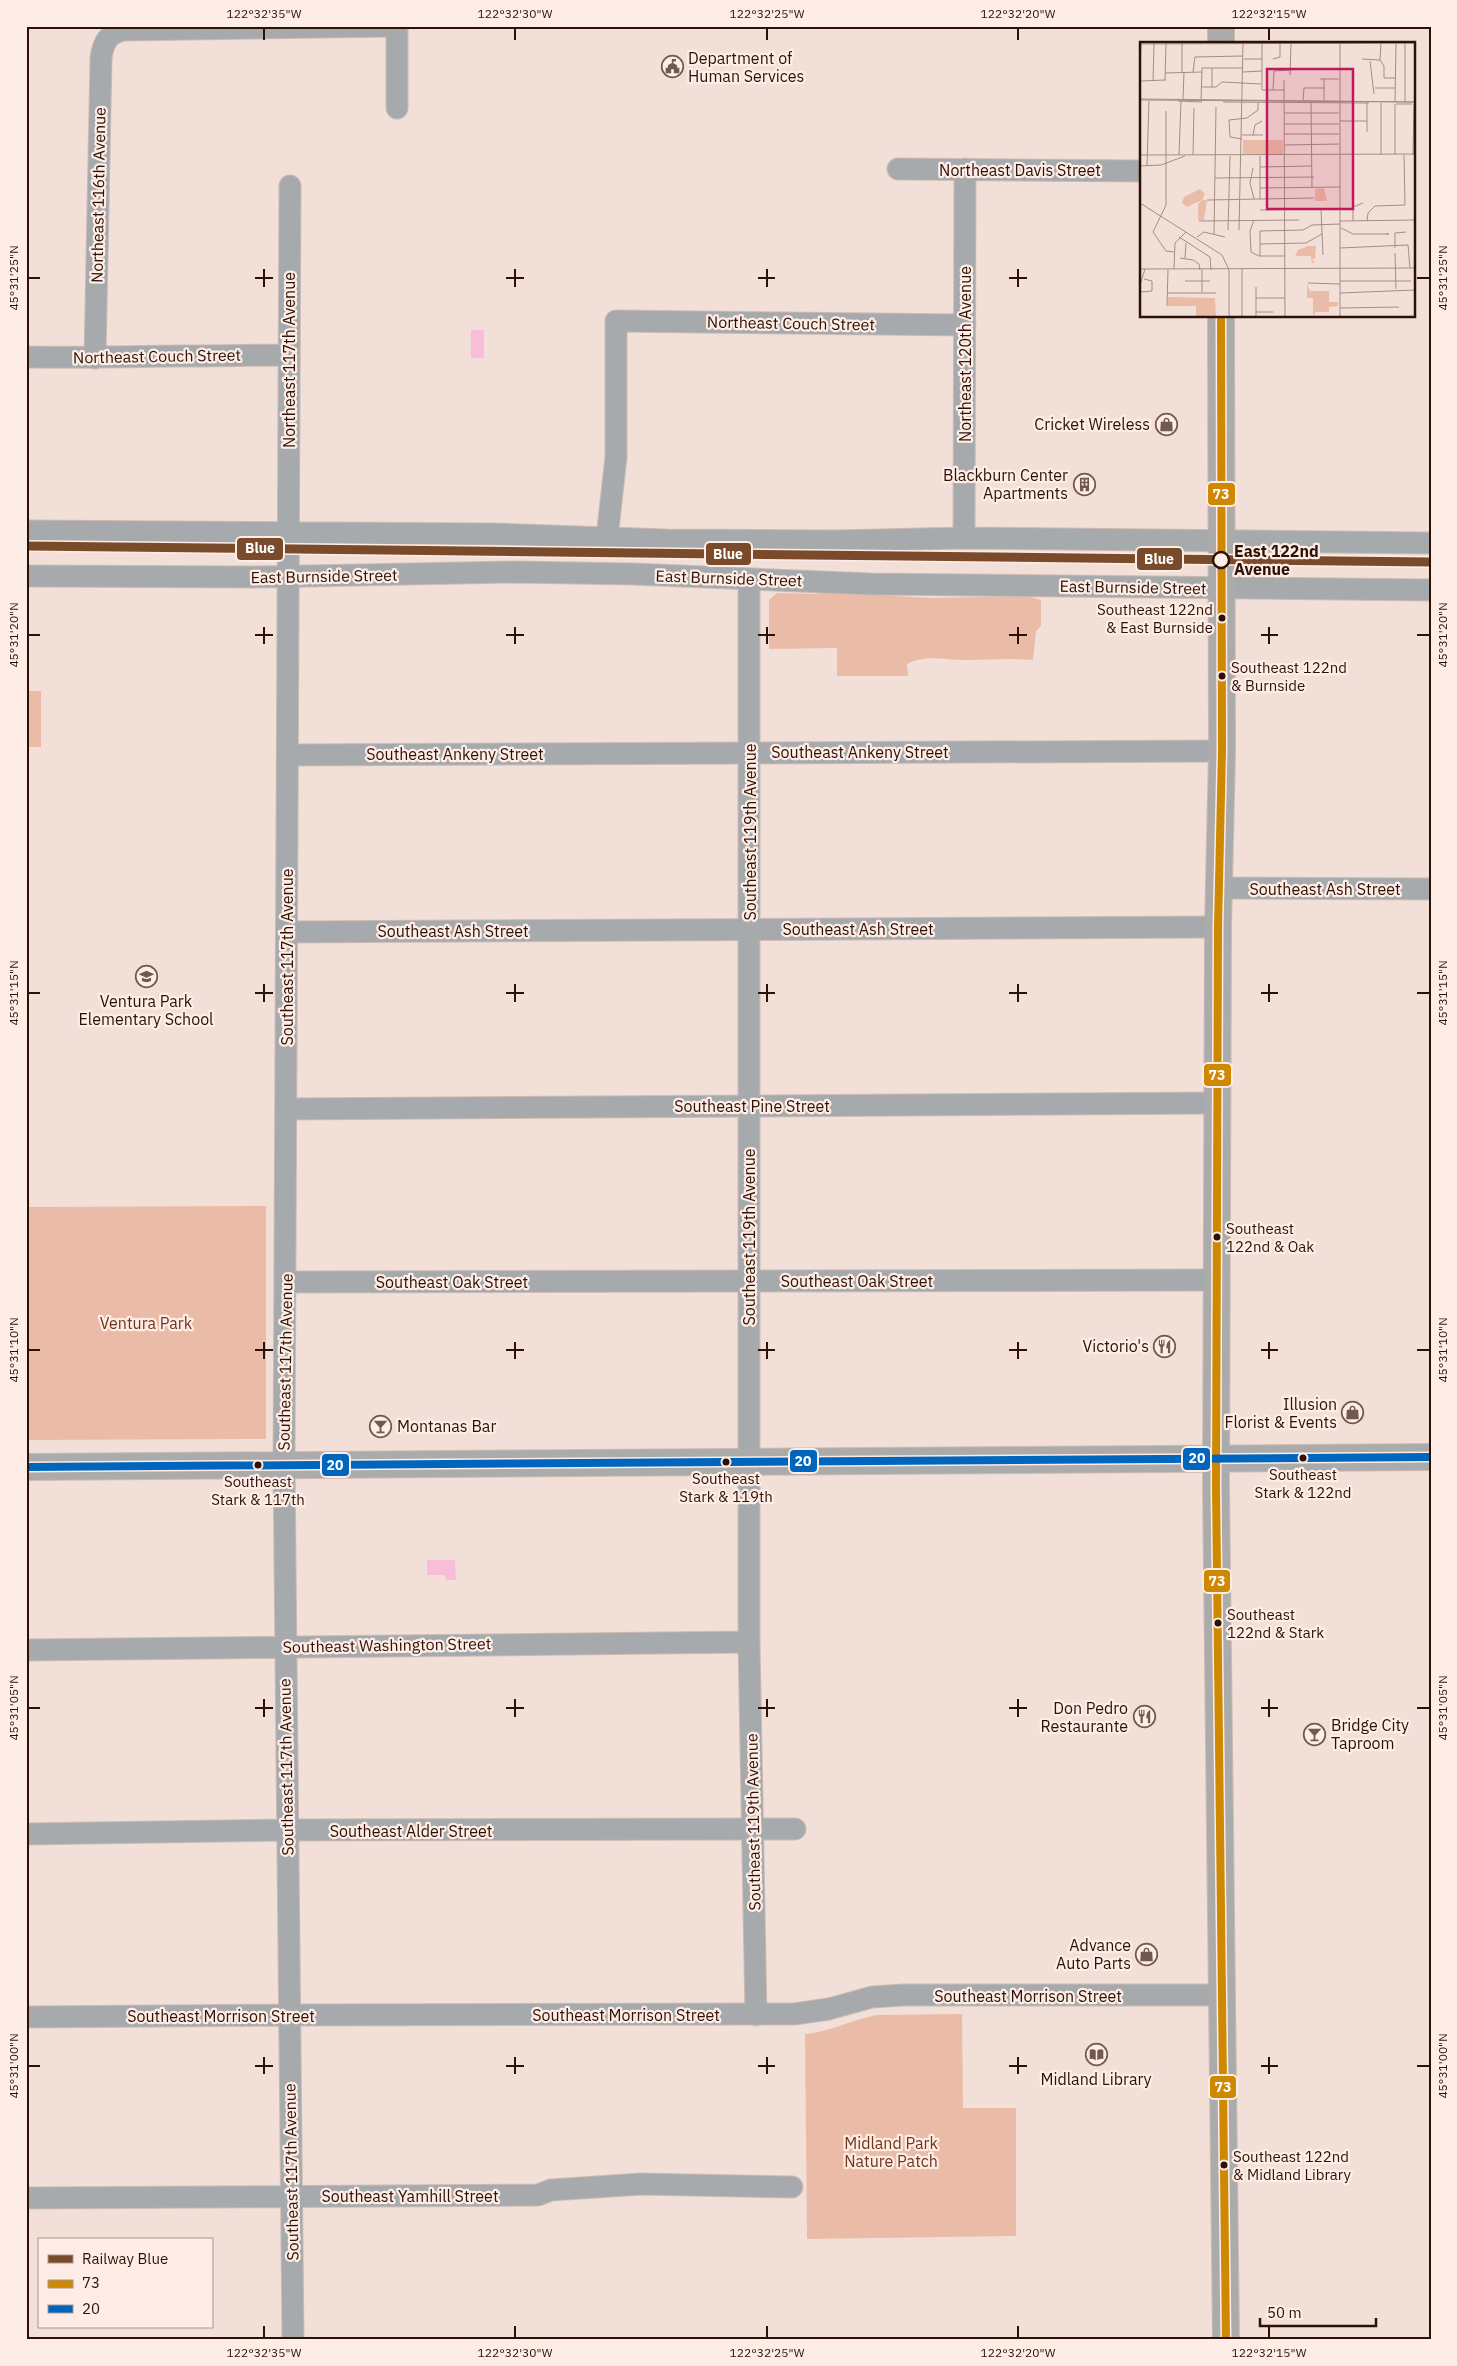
<svg xmlns="http://www.w3.org/2000/svg" width="1457" height="2366" font-family="'IBM Plex Sans',sans-serif">
<style>
.green{fill:#eabca7}
.water{fill:#f8bed9}
.lines{fill:none;stroke-linecap:round;stroke-linejoin:round}
.minor-casing{stroke:#ccbcb4;stroke-width:23}
.major-casing{stroke:#ccbcb4;stroke-width:28}
.minor{stroke:#a6aaad;stroke-width:21}
.major{stroke:#ababab;stroke-width:26}
.bus-1-casing{stroke:#feede6;stroke-width:11}
.bus-2-casing{stroke:#feede6;stroke-width:11}
.bus-1{stroke:#cf8801;stroke-width:8}
.bus-2{stroke:#0065bd;stroke-width:8}
.rail-1-casing{stroke:#feede6;stroke-width:12}
.rail-1{stroke:#7a4b2a;stroke-width:9}
.ticks{fill:none;stroke:#2d1104;stroke-width:2}
.stop-dot{fill:#feede6;stroke:#2d1104;stroke-width:2.5}
.bus-dot{fill:#2d1104;stroke:#feede6;stroke-width:2}
.labels{text-anchor:middle;stroke-width:4.5;stroke-linejoin:round;paint-order:stroke}
.bus-label{font-size:15px;fill:#2d1104;stroke:#feede6;text-anchor:start}
.poi-label{font-size:16px;fill:#2d1104;stroke:#feede6;text-anchor:end}
.street-label{font-size:16px;fill:#2d1104;stroke:#feede6}
.stop-label{font-size:16px;font-weight:bold;fill:#2d1104;stroke:#feede6;text-anchor:start}
.park-label{font-size:16px;fill:#723618;stroke:#feede6}
.inset-road{fill:none;stroke:#a38d83;stroke-width:1}
.view{fill:#c2185b;fill-opacity:0.15;stroke:#c2185b;stroke-width:2.5}
.inset-edge{fill:none;stroke:#2d1104;stroke-width:2.5}
.line-badge{stroke:#feede6;stroke-width:2}
.badge-label{font-size:14px;text-anchor:middle;font-weight:bold;fill:#fff}
.neatline{fill:none;stroke:#2d1104;stroke-width:2}
.ticks-label{font-size:12px;text-anchor:middle;fill:#2d1104}
</style>
<rect width="100%" height="100%" fill="#f2e0d8"/>
<path class="green" d="M 820,592 L 932,598 L 1026,596 L 1041,600 L 1041,626 L 1036,631 L 1033,660 C 1010,658 988,660 966,660 C 945,660 926,654 907,664 L 908,676 L 837,676 L 837,648 L 769,649 L 769,600 L 777,593 L 816,594 Z
M 26,691 L 41,691 L 41,747 L 26,747 Z
M 266,1206 L 266,1439 L 26,1440 L 26,1207 Z
M 962,2014 L 963,2108 L 1016,2108 L 1016,2236 L 807,2239 L 805,2034 C 831,2032 852,2019 877,2015 Z"/>
<path class="water" d="M 471,330 L 484,330 L 484,358 L 471,358 Z
M 427,1560 L 455,1560 L 456,1580 L 446,1580 L 445,1575 L 427,1575 Z"/>
<g class="lines">
<defs>
<path id="minor" d="M 397,108 L 397,26
M 898,169 L 1141,171
M 290,186 L 284,1465 L 293,2340
M 26,357 C 114,358 201,355 289,355
M 95,358 L 101,58 C 103,43 108,33 124,30 L 397,26
M 26,531 L 493,534 L 666,540 L 834,541 L 964,538 L 1431,543
M 607,538 L 616,457 L 616,321 L 965,325
M 964,538 L 965,169
M 26,576 L 256,577 L 516,572 L 634,574 L 871,584 L 1431,590
M 749,579 L 749,1642 L 756,2015
M 288,755 L 1222,751
M 1219,888 L 1431,889
M 287,932 L 1218,927
M 286,1109 L 1218,1103
M 286,1282 L 1218,1280
M 26,1650 L 749,1642
M 26,1834 L 287,1830 L 795,1829
M 26,2017 L 289,2015 L 794,2014 L 829,2009 L 872,1997 L 903,1995 L 1223,1995
M 26,2198 L 538,2195 L 551,2190 L 641,2184 L 792,2187"/>
<path id="major" d="M 1221,44 L 1221,26
M 1221,316 L 1222,751 L 1218,927 L 1216,1487 L 1226,2340
M 26,1467 L 1431,1457"/>
</defs>
<use href="#minor" class="minor-casing"/>
<use href="#major" class="major-casing"/>
<use href="#minor" class="minor"/>
<use href="#major" class="major"/>
<defs>
<path id="bus-1" d="M 1221,316 L 1222,751 L 1218,927 L 1216,1487 L 1226,2340"/>
<path id="bus-2" d="M 26,1467 L 1431,1457"/>
</defs>
<use href="#bus-1" class="bus-1-casing"/>
<use href="#bus-2" class="bus-2-casing"/>
<use href="#bus-1" class="bus-1"/>
<use href="#bus-2" class="bus-2"/>
<defs>
<path id="rail-1" d="M 26,546 L 1431,562"/>
</defs>
<use href="#rail-1" class="rail-1-casing"/>
<use href="#rail-1" class="rail-1"/>
</g>
<path class="ticks" d="M 264,28 L 264,40M 515,28 L 515,40M 767,28 L 767,40M 1018,28 L 1018,40M 1269,28 L 1269,40M 264,269 L 264,287M 515,269 L 515,287M 767,269 L 767,287M 1018,269 L 1018,287M 28,278 L 40,278M 255,278 L 273,278M 506,278 L 524,278M 758,278 L 775,278M 1009,278 L 1027,278M 1417,278 L 1430,278M 264,627 L 264,644M 515,627 L 515,644M 767,627 L 767,644M 1018,627 L 1018,644M 1269,627 L 1269,644M 28,635 L 40,635M 255,635 L 273,635M 506,635 L 524,635M 758,635 L 775,635M 1009,635 L 1027,635M 1261,635 L 1278,635M 1417,635 L 1430,635M 264,984 L 264,1002M 515,984 L 515,1002M 767,984 L 767,1002M 1018,984 L 1018,1002M 1269,984 L 1269,1002M 28,993 L 40,993M 255,993 L 273,993M 506,993 L 524,993M 758,993 L 775,993M 1009,993 L 1027,993M 1261,993 L 1278,993M 1417,993 L 1430,993M 264,1342 L 264,1359M 515,1342 L 515,1359M 767,1342 L 767,1359M 1018,1342 L 1018,1359M 1269,1342 L 1269,1359M 28,1350 L 40,1350M 255,1350 L 273,1350M 506,1350 L 524,1350M 758,1350 L 775,1350M 1009,1350 L 1027,1350M 1261,1350 L 1278,1350M 1417,1350 L 1430,1350M 264,1699 L 264,1717M 515,1699 L 515,1717M 767,1699 L 767,1717M 1018,1699 L 1018,1717M 1269,1699 L 1269,1717M 28,1708 L 40,1708M 255,1708 L 273,1708M 506,1708 L 524,1708M 758,1708 L 775,1708M 1009,1708 L 1027,1708M 1261,1708 L 1278,1708M 1417,1708 L 1430,1708M 264,2057 L 264,2074M 515,2057 L 515,2074M 767,2057 L 767,2074M 1018,2057 L 1018,2074M 1269,2057 L 1269,2074M 28,2066 L 40,2066M 255,2066 L 273,2066M 506,2066 L 524,2066M 758,2066 L 775,2066M 1009,2066 L 1027,2066M 1261,2066 L 1278,2066M 1417,2066 L 1430,2066M 264,2326 L 264,2338M 515,2326 L 515,2338M 767,2326 L 767,2338M 1018,2326 L 1018,2338M 1269,2326 L 1269,2338"/>
<defs>
<symbol id="civic-ring" viewBox="-11 -11 22 22"><circle r="9.5" fill="#feede6" stroke="#72594e" stroke-width="1.5"/><path d="M-.6-6.5H3V-4.5H.6V-3L4-1V1h2V6H-6V1h2V-1L-.6-3ZM-1.2 2.5V6h2.4V2.5Z" fill="#72594e"/></symbol>
<symbol id="shop-ring" viewBox="-11 -11 22 22"><circle r="9.5" fill="#feede6" stroke="#72594e" stroke-width="1.5"/><path d="M-5-2.5h2.3a2.7 3.5 0 0 1 5.4 0H5L5.5 6h-11ZM-1.5-2.5h3a1.5 2.3 0 0 0-3 0Z" fill="#72594e"/></symbol>
<symbol id="building-ring" viewBox="-11 -11 22 22"><circle r="9.5" fill="#feede6" stroke="#72594e" stroke-width="1.5"/><path d="M-4-6H4V6H1V3H-1V6H-4ZM-2.5-4.3h1.7v1.8h-1.7ZM.8-4.3h1.7v1.8H.8ZM-2.5-1h1.7V.8h-1.7ZM.8-1h1.7V.8H.8Z" fill="#72594e"/></symbol>
<symbol id="school-ring" viewBox="-11 -11 22 22"><circle r="9.5" fill="#feede6" stroke="#72594e" stroke-width="1.5"/><path d="M0-5L7-2L0 1L-7-2ZM-4 1L0 2.5L4 1V4Q0 6-4 4Z" fill="#72594e"/></symbol>
<symbol id="restaurant-ring" viewBox="-11 -11 22 22"><circle r="9.5" fill="#feede6" stroke="#72594e" stroke-width="1.5"/><path d="M-5-6h1v4h1v-4h1v4h1v-4h1v5L-1.5 .5V6h-2V.5L-5-1ZM5-6V6H3V1.5H1.5Q1.5-4 5-6Z" fill="#72594e"/></symbol>
<symbol id="bar-ring" viewBox="-11 -11 22 22"><circle r="9.5" fill="#feede6" stroke="#72594e" stroke-width="1.5"/><path d="M-6-5H6L.8 .8V4.5H3.5V6h-7V4.5H-.8V.8Z" fill="#72594e"/></symbol>
<symbol id="library-ring" viewBox="-11 -11 22 22"><circle r="9.5" fill="#feede6" stroke="#72594e" stroke-width="1.5"/><path d="M-6-4Q-3-5.5-.7-3.5V5Q-3 3-6 4ZM6-4Q3-5.5 .7-3.5V5Q3 3 6 4Z" fill="#72594e"/></symbol>
</defs>
<g fill-rule="evenodd">
<use href="#civic-ring" x="660" y="54" width="25" height="25"/>
<use href="#shop-ring" x="1154" y="412" width="25" height="25"/>
<use href="#building-ring" x="1072" y="472" width="25" height="25"/>
<use href="#school-ring" x="134" y="964" width="25" height="25"/>
<use href="#restaurant-ring" x="1152" y="1334" width="25" height="25"/>
<use href="#shop-ring" x="1340" y="1400" width="25" height="25"/>
<use href="#bar-ring" x="368" y="1414" width="25" height="25"/>
<use href="#restaurant-ring" x="1132" y="1704" width="25" height="25"/>
<use href="#bar-ring" x="1302" y="1722" width="25" height="25"/>
<use href="#shop-ring" x="1134" y="1942" width="25" height="25"/>
<use href="#library-ring" x="1084" y="2042" width="25" height="25"/>
</g>
<circle class="stop-dot" cx="1221" cy="560" r="8"/>
<g class="bus-dot">
<circle cx="1222" cy="618" r="4.5"/>
<circle cx="1222" cy="676" r="4.5"/>
<circle cx="1217" cy="1237" r="4.5"/>
<circle cx="1303" cy="1458" r="4.5"/>
<circle cx="726" cy="1462" r="4.5"/>
<circle cx="258" cy="1465" r="4.5"/>
<circle cx="1218" cy="1623" r="4.5"/>
<circle cx="1224" cy="2165" r="4.5"/>
</g>
<g class="labels">
<g class="bus-label">
<text x="1213" y="615" text-anchor="end">Southeast 122nd<tspan x="1213" dy="18">&amp; East Burnside</tspan></text>
<text x="1231" y="673">Southeast 122nd<tspan x="1231" dy="18">&amp; Burnside</tspan></text>
<text x="1226" y="1234">Southeast<tspan x="1226" dy="18">122nd &amp; Oak</tspan></text>
<text x="1303" y="1480" text-anchor="middle">Southeast<tspan x="1303" dy="18">Stark &amp; 122nd</tspan></text>
<text x="726" y="1484" text-anchor="middle">Southeast<tspan x="726" dy="18">Stark &amp; 119th</tspan></text>
<text x="258" y="1487" text-anchor="middle">Southeast<tspan x="258" dy="18">Stark &amp; 117th</tspan></text>
<text x="1227" y="1620">Southeast<tspan x="1227" dy="18">122nd &amp; Stark</tspan></text>
<text x="1233" y="2162">Southeast 122nd<tspan x="1233" dy="18">&amp; Midland Library</tspan></text>
</g>
<g class="poi-label">
<text x="688" y="64" text-anchor="start">Department of<tspan x="688" dy="18">Human Services</tspan></text>
<text x="1150" y="430">Cricket Wireless</text>
<text x="1068" y="481">Blackburn Center<tspan x="1068" dy="18">Apartments</tspan></text>
<text x="146" y="1007" text-anchor="middle">Ventura Park<tspan x="146" dy="18">Elementary School</tspan></text>
<text x="1149" y="1352">Victorio's</text>
<text x="1337" y="1410">Illusion<tspan x="1337" dy="18">Florist &amp; Events</tspan></text>
<text x="397" y="1432" text-anchor="start">Montanas Bar</text>
<text x="1128" y="1714">Don Pedro<tspan x="1128" dy="18">Restaurante</tspan></text>
<text x="1331" y="1731" text-anchor="start">Bridge City<tspan x="1331" dy="18">Taproom</tspan></text>
<text x="1131" y="1951">Advance<tspan x="1131" dy="18">Auto Parts</tspan></text>
<text x="1096" y="2085" text-anchor="middle">Midland Library</text>
</g>
<g class="street-label">
<text x="1020" y="176">Northeast Davis Street</text>
<text transform="translate(98 195) rotate(-89)" y="6">Northeast 116th Avenue</text>
<text transform="translate(791 323) rotate(1)" y="6">Northeast Couch Street</text>
<text transform="translate(965 354) rotate(-90)" y="6">Northeast 120th Avenue</text>
<text transform="translate(157 356) rotate(-1)" y="6">Northeast Couch Street</text>
<text transform="translate(289 360) rotate(-90)" y="6">Northeast 117th Avenue</text>
<text transform="translate(324 576) rotate(-1)" y="6">East Burnside Street</text>
<text transform="translate(729 578) rotate(2)" y="6">East Burnside Street</text>
<text transform="translate(1133 587) rotate(1)" y="6">East Burnside Street</text>
<text x="860" y="758">Southeast Ankeny Street</text>
<text x="455" y="760">Southeast Ankeny Street</text>
<text transform="translate(750 832) rotate(-90)" y="6">Southeast 119th Avenue</text>
<text x="1325" y="895">Southeast Ash Street</text>
<text x="858" y="935">Southeast Ash Street</text>
<text x="453" y="937">Southeast Ash Street</text>
<text transform="translate(287 957) rotate(-90)" y="6">Southeast 117th Avenue</text>
<text x="752" y="1112">Southeast Pine Street</text>
<text transform="translate(749 1237) rotate(-90)" y="6">Southeast 119th Avenue</text>
<text x="857" y="1287">Southeast Oak Street</text>
<text x="452" y="1288">Southeast Oak Street</text>
<text transform="translate(285 1362) rotate(-89)" y="6">Southeast 117th Avenue</text>
<text transform="translate(387 1645) rotate(-1)" y="6">Southeast Washington Street</text>
<text transform="translate(286 1767) rotate(-91)" y="6">Southeast 117th Avenue</text>
<text transform="translate(753 1822) rotate(-91)" y="6">Southeast 119th Avenue</text>
<text x="411" y="1837">Southeast Alder Street</text>
<text x="1028" y="2002">Southeast Morrison Street</text>
<text x="626" y="2021">Southeast Morrison Street</text>
<text x="221" y="2022">Southeast Morrison Street</text>
<text transform="translate(291 2172) rotate(-91)" y="6">Southeast 117th Avenue</text>
<text x="410" y="2202">Southeast Yamhill Street</text>
</g>
<g class="stop-label">
<text x="1234" y="557">East 122nd<tspan x="1234" dy="18">Avenue</tspan></text>
</g>
<g class="park-label">
<text x="146" y="1329">Ventura Park</text>
<text x="891" y="2149">Midland Park<tspan x="891" dy="18">Nature Patch</tspan></text>
</g>
</g>
<g transform="translate(1140 42)">
<rect width="275" height="275" fill="#f2e0d8"/>
<path d="M 103,98 L 143,98 L 143,112 L 103,112 ZM 184,146 L 187,159 L 175,159 L 175,147 ZM 60,147 L 65,152 L 62,158 L 67,158 L 64,178 L 58,178 L 58,162 L 62,158 L 47,165 L 42,161 L 44,155 ZM 168,204 L 176,204 L 175,217 L 172,217 L 175,221 L 172,221 L 171,214 L 155,214 L 158,208 ZM 167,242 L 170,249 L 189,249 L 189,260 L 198,260 L 198,264 L 189,265 L 189,270 L 175,270 L 173,275 L 173,256 L 167,256 ZM 28,255 L 75,256 L 76,275 L 56,275 L 56,264 L 28,264 Z" fill="#eabca7"/>
<path class="inset-road" d="M 200,0 L 200,275M 241,1 L 240,18 L 244,24 L 244,36 L 255,36M 0,2 L 275,1M 122,2 L 122,48 L 144,48M 104,17 L 122,17M 133,17 L 140,15 L 140,2M 222,17 L 240,18M 230,19 L 234,52M 0,26 L 1,1M 42,30 L 42,2M 53,30 L 55,15 L 103,14M 103,30 L 122,29M 25,31 L 62,30M 150,33 L 151,2M 180,37 L 199,37M 25,38 L 26,1M 144,38 L 145,275M 0,39 L 26,38M 13,39 L 14,2M 61,45 L 76,45 L 82,40 L 121,42M 72,45 L 72,26M 235,46 L 255,46M 133,48 L 134,29 L 151,28M 0,57 L 275,60M 43,57 L 44,30M 0,58 L 275,60M 61,58 L 62,26 L 103,26M 163,58 L 164,46 L 184,46M 184,58 L 184,37M 38,59 L 62,60M 265,59 L 265,1M 83,60 L 229,61M 255,60 L 256,1M 171,61 L 172,146M 227,61 L 227,90M 256,62 L 272,62M 144,71 L 199,71M 200,79 L 227,79M 144,82 L 199,82M 144,92 L 199,92M 102,93 L 123,93M 113,93 L 115,83 L 122,79M 102,97 L 90,95 L 89,78 L 107,76 L 118,68 L 118,61M 144,103 L 199,102M 0,113 L 275,112M 39,113 L 41,59M 53,113 L 54,66M 241,113 L 241,61M 255,113 L 255,62M 273,113 L 274,62M 120,114 L 120,157M 7,123 L 9,59M 0,124 L 21,123 L 45,114M 120,125 L 171,124M 113,126 L 110,141 L 114,157M 75,136 L 174,135M 120,146 L 200,145M 67,158 L 174,156M 0,161 L 82,213 L 89,228 L 89,275M 120,168 L 181,167 L 183,213M 114,178 L 110,189 L 111,210 L 119,214 L 145,214M 59,179 L 159,178M 200,179 L 275,178M 213,179 L 213,165 L 223,161M 227,179 L 228,171 L 235,164 L 265,163 L 264,113M 201,186 L 213,192 L 249,192 L 246,192M 88,188 L 90,114M 99,188 L 103,1M 13,190 L 26,163 L 26,69M 13,190 L 26,209 L 34,210M 74,192 L 76,65M 39,195 L 70,215 L 71,228M 57,195 L 64,190 L 85,195M 120,202 L 166,201 L 182,192M 200,206 L 268,203 L 270,226M 255,206 L 255,191 L 266,190M 255,211 L 256,247M 120,214 L 120,189 L 163,188 L 172,183 L 200,182M 40,216 L 53,218 L 59,222 L 60,228M 45,216 L 46,201M 0,227 L 275,226M 34,227 L 35,201 L 46,190M 102,227 L 102,275M 45,239 L 70,239M 200,239 L 271,239M 168,241 L 200,242M 0,243 L 5,227M 116,245 L 116,275M 0,250 L 12,249 L 12,239 L 4,237M 62,250 L 62,228M 27,251 L 76,251M 200,251 L 275,248M 116,256 L 145,256M 27,264 L 28,228M 200,266 L 259,265M 116,270 L 133,270"/>
<path class="view" d="M 127,27 L 213,27 L 213,167 L 127,167 Z"/>
<rect width="275" height="275" class="inset-edge"/>
</g>
<g class="line-badge">
<rect x="1207" y="482" width="29" height="24" rx="5" fill="#cf8801"/>
<rect x="236" y="537" width="48" height="24" rx="5" fill="#7a4b2a"/>
<rect x="705" y="542" width="47" height="24" rx="5" fill="#7a4b2a"/>
<rect x="1136" y="547" width="47" height="24" rx="5" fill="#7a4b2a"/>
<rect x="1203" y="1063" width="29" height="24" rx="5" fill="#cf8801"/>
<rect x="1182" y="1447" width="29" height="24" rx="5" fill="#0065bd"/>
<rect x="789" y="1449" width="29" height="24" rx="5" fill="#0065bd"/>
<rect x="321" y="1453" width="29" height="24" rx="5" fill="#0065bd"/>
<rect x="1203" y="1569" width="28" height="24" rx="5" fill="#cf8801"/>
<rect x="1209" y="2075" width="28" height="24" rx="5" fill="#cf8801"/>
</g>
<g class="badge-label">
<text x="1221" y="499">73</text>
<text x="260" y="553">Blue</text>
<text x="728" y="559">Blue</text>
<text x="1159" y="564">Blue</text>
<text x="1217" y="1080">73</text>
<text x="1197" y="1463">20</text>
<text x="803" y="1466">20</text>
<text x="335" y="1470">20</text>
<text x="1217" y="1586">73</text>
<text x="1223" y="2092">73</text>
</g>
<rect width="1457" height="2366" fill="none" stroke="#feede6" stroke-width="55"/>
<rect x="38" y="2238" width="175" height="90" fill="#feede6" stroke="#aa958c"/>
<rect x="48" y="2255" width="25" height="8" fill="#7a4b2a" stroke="#aa958c"/>
<text x="82" y="2264" font-size="15" fill="#2d1104">Railway Blue</text>
<rect x="48" y="2280" width="25" height="8" fill="#cf8801" stroke="#aa958c"/>
<text x="82" y="2288" font-size="15" fill="#2d1104">73</text>
<rect x="48" y="2305" width="25" height="8" fill="#0065bd" stroke="#aa958c"/>
<text x="82" y="2314" font-size="15" fill="#2d1104">20</text>
<path d="M1260 2318v8h116v-8" fill="none" stroke="#2d1104" stroke-width="2.5"/>
<text x="1267" y="2318" font-size="15" fill="#2d1104" stroke="#feede6" stroke-width="4" paint-order="stroke">50 m</text>
<rect x="28" y="28" width="1402" height="2310" class="neatline"/>
<g class="ticks-label">
<text x="264" y="18">122°32'35"W</text>
<text x="515" y="18">122°32'30"W</text>
<text x="767" y="18">122°32'25"W</text>
<text x="1018" y="18">122°32'20"W</text>
<text x="1269" y="18">122°32'15"W</text>
<text transform="translate(14 278) rotate(-90)" y="4">45°31'25"N</text>
<text transform="translate(1443 278) rotate(-90)" y="4">45°31'25"N</text>
<text transform="translate(14 635) rotate(-90)" y="4">45°31'20"N</text>
<text transform="translate(1443 635) rotate(-90)" y="4">45°31'20"N</text>
<text transform="translate(14 993) rotate(-90)" y="4">45°31'15"N</text>
<text transform="translate(1443 993) rotate(-90)" y="4">45°31'15"N</text>
<text transform="translate(14 1350) rotate(-90)" y="4">45°31'10"N</text>
<text transform="translate(1443 1350) rotate(-90)" y="4">45°31'10"N</text>
<text transform="translate(14 1708) rotate(-90)" y="4">45°31'05"N</text>
<text transform="translate(1443 1708) rotate(-90)" y="4">45°31'05"N</text>
<text transform="translate(14 2066) rotate(-90)" y="4">45°31'00"N</text>
<text transform="translate(1443 2066) rotate(-90)" y="4">45°31'00"N</text>
<text x="264" y="2357">122°32'35"W</text>
<text x="515" y="2357">122°32'30"W</text>
<text x="767" y="2357">122°32'25"W</text>
<text x="1018" y="2357">122°32'20"W</text>
<text x="1269" y="2357">122°32'15"W</text>
</g>
</svg>
